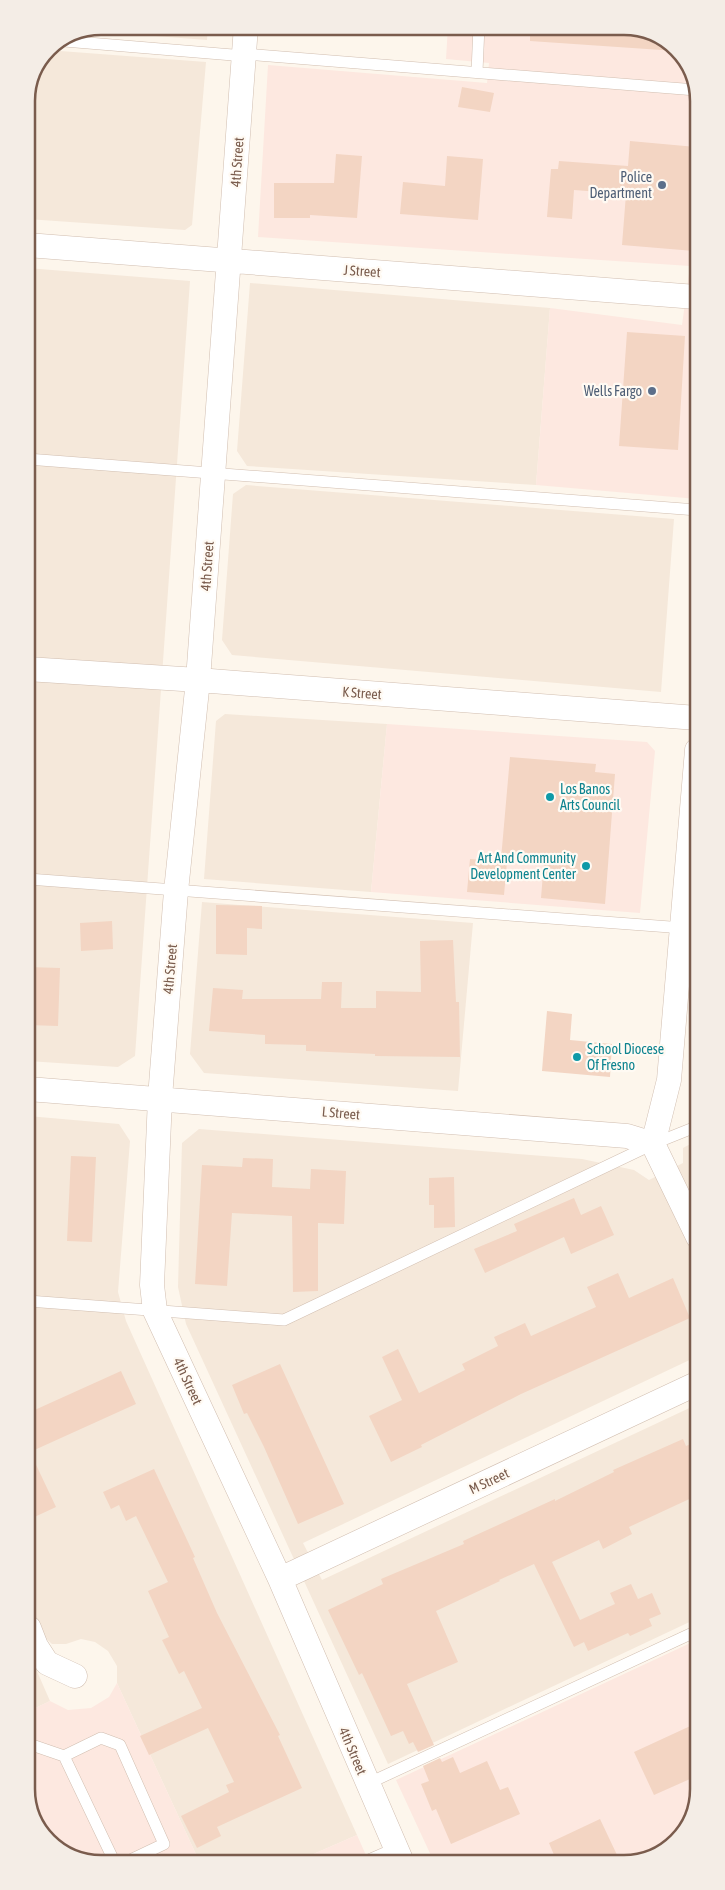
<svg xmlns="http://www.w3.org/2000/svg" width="725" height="1890" font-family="'Asap Condensed',sans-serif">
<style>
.residential{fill:#f5e8da}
.commercial{fill:#fde8e0}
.green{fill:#d8ecc9}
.building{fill:#f3d5c3}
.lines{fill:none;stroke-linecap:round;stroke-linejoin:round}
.service-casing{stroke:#d1beb0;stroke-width:12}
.minor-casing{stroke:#d1beb0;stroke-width:25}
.service{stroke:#fff;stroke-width:11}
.minor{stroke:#fff;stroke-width:24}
.service-dot{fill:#5c6f8a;stroke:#fffaf3;stroke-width:2}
.culture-dot{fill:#0f9aa8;stroke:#fffaf3;stroke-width:2}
.labels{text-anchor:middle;stroke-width:4.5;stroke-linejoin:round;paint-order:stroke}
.street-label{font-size:14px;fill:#7a5c4d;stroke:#fffaf3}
.service-label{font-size:14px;fill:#4e5e75;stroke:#fffaf3;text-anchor:end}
.culture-label{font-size:14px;fill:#0d838f;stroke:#fffaf3;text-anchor:start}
.rim{fill:none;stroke:#7a5c4d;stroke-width:2.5}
</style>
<rect width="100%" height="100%" fill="#fdf6ec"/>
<path class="residential" d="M 101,26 L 208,26 L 207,40 L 90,31 Z
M 47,50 L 206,62 L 192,225 L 185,230 L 27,219 L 26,96 Z
M 27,268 L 190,281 L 135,1056 L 118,1067 L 28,1061 Z
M 250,283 L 550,308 L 536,485 L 247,466 L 237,451 Z
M 246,485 L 674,519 L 661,692 L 232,655 L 222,640 L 233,494 Z
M 225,714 L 387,724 L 371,892 L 204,879 L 216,721 Z
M 202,902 L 473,923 L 458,1091 L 204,1073 L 190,1054 Z
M 28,1116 L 119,1124 L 130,1141 L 118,1292 L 126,1321 L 357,1835 L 293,1863 L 200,1863 L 117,1683 L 117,1666 L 108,1651 L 95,1642 L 81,1639 L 66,1644 L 52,1644 L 40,1633 L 29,1607 Z
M 199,1129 L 582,1159 L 634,1170 L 649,1180 L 683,1163 L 683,1148 L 698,1140 L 698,1356 L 303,1543 L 322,1580 L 698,1404 L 698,1618 L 388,1764 L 186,1324 L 178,1287 L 182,1143 Z
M 29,1653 L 50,1701 L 29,1711 Z"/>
<path class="commercial" d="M 448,26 L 630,26 L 670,42 L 696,81 L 697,499 L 536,485 L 550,308 L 682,325 L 690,266 L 258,237 L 268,65 L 487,83 L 489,63 L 446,59 Z
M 387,724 L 647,742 L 655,751 L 640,913 L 371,892 Z
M 699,1639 L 699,1790 L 683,1835 L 644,1861 L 434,1862 L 396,1780 Z
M 117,1683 L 200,1863 L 95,1864 L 52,1846 L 29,1809 L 29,1711 L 50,1701 L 68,1710 L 91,1708 L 109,1697 Z
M 357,1835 L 369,1862 L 293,1863 Z"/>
<path class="green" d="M 698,1023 L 698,1103 L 692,1098 Z"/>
<path class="building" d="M 530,26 L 630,26 L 670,42 L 676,51 L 530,41 Z
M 462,87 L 494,93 L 490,112 L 458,107 Z
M 630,141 L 696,147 L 696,223 L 694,251 L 622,245 L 626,194 L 574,190 L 572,219 L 547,217 L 551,169 L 558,169 L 559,161 L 628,166 Z
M 336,154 L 362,156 L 357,218 L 310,215 L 310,218 L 274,218 L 274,183 L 334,183 Z
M 447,156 L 483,159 L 478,220 L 400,214 L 403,182 L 445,186 Z
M 627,332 L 685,336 L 678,450 L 619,446 Z
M 510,757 L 596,764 L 595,772 L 615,774 L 605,904 L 541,898 L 544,862 L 501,859 Z
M 470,859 L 507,862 L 504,895 L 467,892 Z
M 216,905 L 262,906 L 262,929 L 247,928 L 247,955 L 216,954 Z
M 112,921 L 113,949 L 81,951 L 80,923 Z
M 453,940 L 456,1002 L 459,1002 L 460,1057 L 375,1056 L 375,1054 L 306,1051 L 306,1045 L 265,1044 L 265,1035 L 209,1031 L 213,988 L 243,990 L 242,999 L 321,999 L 322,982 L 342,982 L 341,1008 L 376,1008 L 376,991 L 421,992 L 420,941 Z
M 28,967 L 60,968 L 58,1026 L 28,1025 Z
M 547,1011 L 572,1014 L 570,1040 L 612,1044 L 610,1077 L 542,1071 Z
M 71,1156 L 96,1157 L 92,1242 L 67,1241 Z
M 243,1158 L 273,1159 L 272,1187 L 310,1189 L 311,1169 L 346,1171 L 344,1224 L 318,1223 L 318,1291 L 293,1292 L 292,1216 L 232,1213 L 227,1286 L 195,1284 L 202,1165 L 242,1167 Z
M 454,1177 L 455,1227 L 434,1228 L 434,1205 L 429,1205 L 429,1178 Z
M 574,1198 L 581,1215 L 601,1206 L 614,1235 L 571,1254 L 564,1237 L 485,1273 L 474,1249 L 517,1231 L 514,1224 Z
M 618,1273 L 629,1298 L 673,1278 L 690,1318 L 521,1394 L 421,1445 L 422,1447 L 391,1462 L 369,1416 L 402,1400 L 382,1357 L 398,1349 L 419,1393 L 465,1370 L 462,1364 L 498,1346 L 494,1337 L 525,1323 L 531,1336 L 596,1307 L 587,1287 Z
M 280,1364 L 344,1504 L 298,1524 L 264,1447 L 247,1413 L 244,1414 L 232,1385 Z
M 121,1371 L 136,1404 L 30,1452 L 56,1507 L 28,1520 L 28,1413 Z
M 683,1439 L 686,1446 L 698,1441 L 698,1495 L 629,1527 L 632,1534 L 603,1549 L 599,1540 L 552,1562 L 580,1620 L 615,1604 L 610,1593 L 631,1584 L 638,1599 L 652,1593 L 661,1614 L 649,1619 L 652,1626 L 630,1636 L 628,1633 L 588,1651 L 584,1642 L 574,1647 L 534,1564 L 499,1580 L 500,1581 L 436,1611 L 458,1662 L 407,1684 L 434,1745 L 418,1752 L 413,1742 L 409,1744 L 403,1731 L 391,1736 L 362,1673 L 359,1675 L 328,1610 L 383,1584 L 381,1579 L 464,1544 L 463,1541 L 555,1499 L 555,1501 L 614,1472 L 613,1470 Z
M 154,1469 L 195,1557 L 193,1558 L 217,1613 L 280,1735 L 278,1736 L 302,1788 L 217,1827 L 221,1836 L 197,1848 L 181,1816 L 229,1792 L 226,1785 L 234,1782 L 208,1728 L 149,1755 L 140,1736 L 202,1708 L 184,1671 L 179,1674 L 162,1640 L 169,1637 L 148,1591 L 168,1582 L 136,1516 L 126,1521 L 119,1505 L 111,1509 L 103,1492 Z
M 699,1722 L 699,1775 L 654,1795 L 634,1752 Z
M 453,1757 L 460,1773 L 487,1761 L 500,1790 L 508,1787 L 520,1814 L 451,1844 L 436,1809 L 432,1811 L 421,1784 L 429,1781 L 423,1766 L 440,1758 L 442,1762 Z
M 600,1819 L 618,1857 L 608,1861 L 557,1862 L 549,1843 Z"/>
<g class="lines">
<defs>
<path id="service" d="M 64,41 L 245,56
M 245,54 L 696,90
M 477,72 L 479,26
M 27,459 L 697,510
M 28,879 L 697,929
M 28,1301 L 284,1320 L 653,1144 L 698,1126
M 29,1744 L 64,1756 L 115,1863
M 64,1756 L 101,1738 L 120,1745 L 164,1844 L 124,1863
M 367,1784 L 699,1630
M 364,1862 L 396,1848"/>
<path id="minor" d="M 246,26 L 198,680 L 176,891 L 160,1098 L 152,1285 L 155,1311 L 280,1579 L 402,1862
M 27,245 L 696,297
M 27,669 L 198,680 L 697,718
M 697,750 L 669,1080 L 653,1144 L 698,1237
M 28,1089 L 627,1136 L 653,1144
M 280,1579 L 698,1383
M 29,1628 L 36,1646 L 47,1663 L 75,1676"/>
</defs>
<use href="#service" class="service-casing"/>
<use href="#minor" class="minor-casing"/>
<use href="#service" class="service"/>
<use href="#minor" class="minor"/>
</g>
<g class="service-dot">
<circle cx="662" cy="185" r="5"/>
<circle cx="652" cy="391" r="5"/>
</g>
<g class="culture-dot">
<circle cx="550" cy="797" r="5"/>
<circle cx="586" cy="866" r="5"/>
<circle cx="577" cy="1057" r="5"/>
</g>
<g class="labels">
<g class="street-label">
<text transform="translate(237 162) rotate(-86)" y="5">4th Street</text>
<text transform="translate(362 271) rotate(4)" y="5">J Street</text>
<text transform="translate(207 566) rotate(-86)" y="5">4th Street</text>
<text transform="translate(362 693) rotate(4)" y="5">K Street</text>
<text transform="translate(170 969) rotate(-85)" y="5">4th Street</text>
<text transform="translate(341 1113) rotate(5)" y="5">L Street</text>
<text transform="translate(188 1381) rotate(65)" y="5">4th Street</text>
<text transform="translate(489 1481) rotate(-25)" y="5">M Street</text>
<text transform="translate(353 1751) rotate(67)" y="5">4th Street</text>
</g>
<g class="service-label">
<text x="652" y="182">Police<tspan x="652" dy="16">Department</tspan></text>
<text x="642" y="396">Wells Fargo</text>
</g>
<g class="culture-label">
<text x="560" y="794">Los Banos<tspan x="560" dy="16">Arts Council</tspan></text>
<text x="576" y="863" text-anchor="end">Art And Community<tspan x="576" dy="16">Development Center</tspan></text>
<text x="587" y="1054">School Diocese<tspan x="587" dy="16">Of Fresno</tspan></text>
</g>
</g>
<path d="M0 0H725V1890H0ZM101 35H624A66 66 0 0 1 690 101V1789A66 66 0 0 1 624 1855H101A66 66 0 0 1 35 1789V101A66 66 0 0 1 101 35Z" fill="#f4ede6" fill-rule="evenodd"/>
<path class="rim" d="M101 35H624A66 66 0 0 1 690 101V1789A66 66 0 0 1 624 1855H101A66 66 0 0 1 35 1789V101A66 66 0 0 1 101 35Z"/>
</svg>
